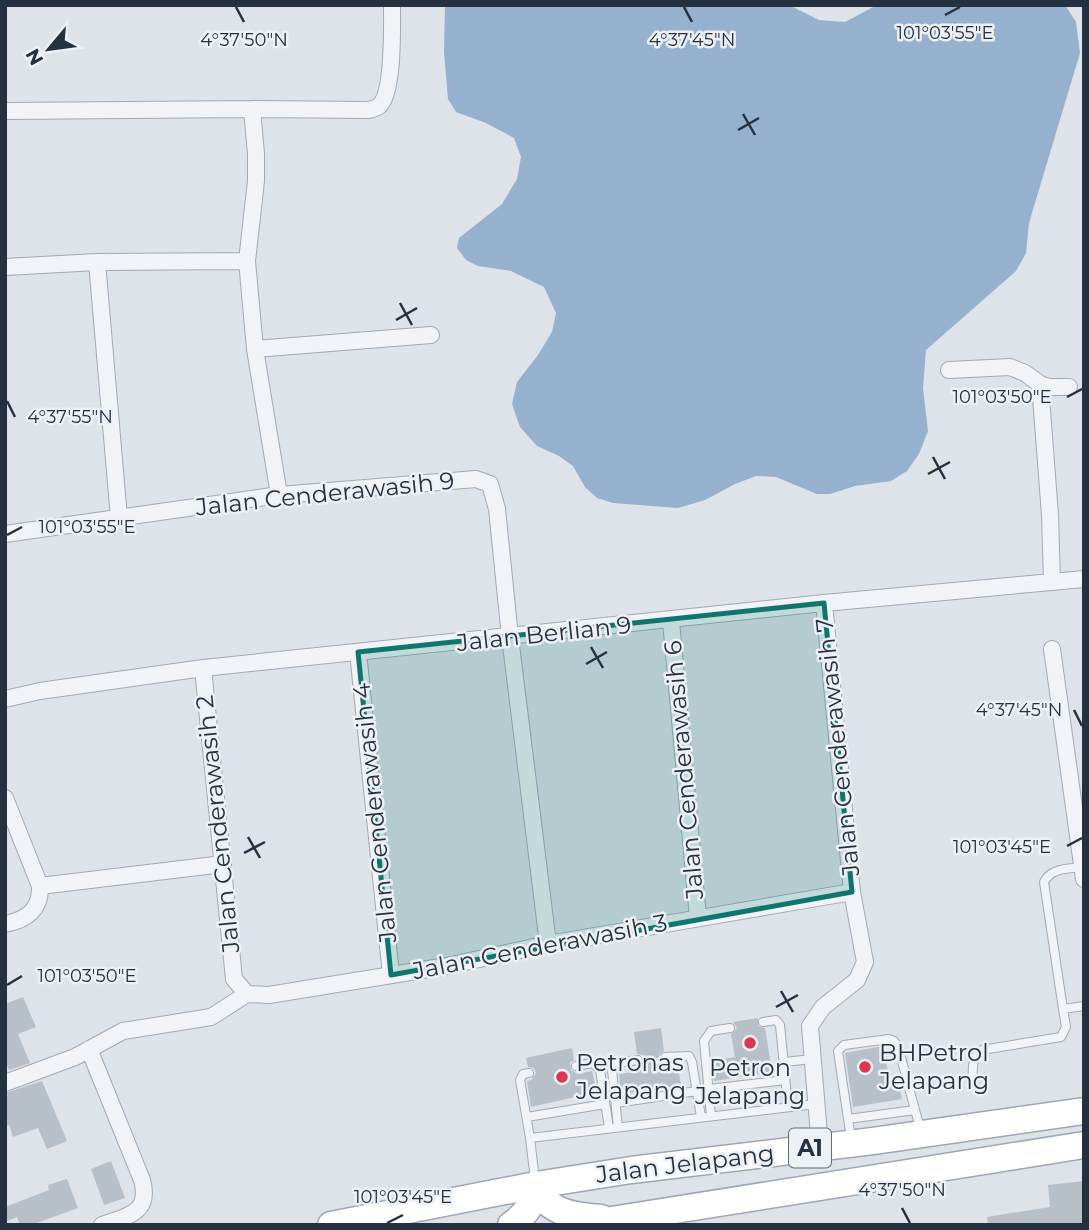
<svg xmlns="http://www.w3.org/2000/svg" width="1089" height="1230" font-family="Montserrat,sans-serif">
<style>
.water{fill:#95b1cd}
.building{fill:#b7bfc9}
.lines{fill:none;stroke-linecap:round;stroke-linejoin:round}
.service-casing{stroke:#a3a9b3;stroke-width:10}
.minor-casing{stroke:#a3a9b3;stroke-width:18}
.primary-casing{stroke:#9ca7b6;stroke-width:29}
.service{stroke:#f1f3f7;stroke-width:8}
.minor{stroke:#f1f3f7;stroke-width:16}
.primary{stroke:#fff;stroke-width:26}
.marked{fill:#0f766e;fill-opacity:0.2;stroke:#0f766e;stroke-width:5;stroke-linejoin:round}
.ticks{fill:none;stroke:#253041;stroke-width:2.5}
.poi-dot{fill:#db3652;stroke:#edf1f6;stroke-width:2.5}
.labels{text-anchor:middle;stroke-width:5;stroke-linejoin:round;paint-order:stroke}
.shield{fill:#edf1f6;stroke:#616a77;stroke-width:2}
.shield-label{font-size:23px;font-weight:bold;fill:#253041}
.street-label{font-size:24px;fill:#253041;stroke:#edf1f6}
.poi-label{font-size:24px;fill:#253041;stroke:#edf1f6;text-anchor:start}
.ticks-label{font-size:18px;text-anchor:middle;fill:#253041;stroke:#edf1f6;stroke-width:5;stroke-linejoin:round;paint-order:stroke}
</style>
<rect width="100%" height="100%" fill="#dee2e9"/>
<path class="water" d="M 445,5 L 789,5 L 819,20 L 845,22 L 877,5 L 1065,5 L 1076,22 L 1080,53 L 1029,223 L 1026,253 L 1016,271 L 926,350 L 923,388 L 928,431 L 919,454 L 907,471 L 891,481 L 855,486 L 830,494 L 817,494 L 776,477 L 756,476 L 735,484 L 705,500 L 678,508 L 613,503 L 597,498 L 585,487 L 573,466 L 559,456 L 537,446 L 520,427 L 512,404 L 517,382 L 538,355 L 552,332 L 556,313 L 544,287 L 511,271 L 478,266 L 466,260 L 457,248 L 459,238 L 502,204 L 517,179 L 521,157 L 514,138 L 486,123 L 456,112 L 448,99 L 444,52 Z"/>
<path class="building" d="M 23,997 L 36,1027 L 18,1034 L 30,1063 L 9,1070 L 5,1062 L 5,1004 Z
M 758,1018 L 758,1026 L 765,1028 L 772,1072 L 714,1081 L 712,1061 L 735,1057 L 731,1034 L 737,1028 L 733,1022 Z
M 661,1028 L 664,1051 L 659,1055 L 659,1060 L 666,1064 L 666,1067 L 678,1066 L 681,1086 L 621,1094 L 619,1074 L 639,1071 L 639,1067 L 644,1062 L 643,1055 L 637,1054 L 634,1032 Z
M 883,1046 L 890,1082 L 898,1080 L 902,1099 L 853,1107 L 845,1053 Z
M 572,1048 L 574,1060 L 570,1063 L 571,1070 L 578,1074 L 592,1071 L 597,1092 L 531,1107 L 527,1081 L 531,1080 L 536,1073 L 534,1068 L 528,1067 L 526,1058 Z
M 42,1081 L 67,1141 L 47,1149 L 38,1128 L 13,1137 L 9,1125 L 5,1126 L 5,1093 Z
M 111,1161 L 125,1198 L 104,1205 L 91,1169 Z
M 67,1179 L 78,1208 L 31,1225 L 20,1225 L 17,1217 L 5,1222 L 5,1207 L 49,1190 L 48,1185 Z
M 1084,1181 L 1084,1225 L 988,1225 L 987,1217 L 1050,1207 L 1048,1185 Z"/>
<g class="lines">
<defs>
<path id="service" d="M 1082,867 C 1067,869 1051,868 1044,882 L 1063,1009 L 1084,1006
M 763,1022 L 776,1020 L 780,1025 L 788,1107
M 665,1057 L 689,1056 L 692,1062 L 701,1117
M 784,1062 L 812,1059
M 576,1066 L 593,1063 L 600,1070 L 609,1128
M 529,1073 L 523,1074 L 520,1080 L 530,1138
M 973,1085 C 973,1072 970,1058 982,1050 L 1061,1037 L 1066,1027 L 1063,1009
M 709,1089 L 785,1080
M 616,1103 L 697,1091
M 711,1116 L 704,1041 L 711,1031 L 730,1028
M 527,1117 L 605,1104
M 848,1119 L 838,1051 L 844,1045 L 889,1039 L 894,1041 L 898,1046 L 915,1110
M 618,1127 L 612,1070 L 618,1063 L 638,1060
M 851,1138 L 848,1119 L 915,1110 L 921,1131
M 535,1180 L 530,1138 L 816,1104"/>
<path id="minor" d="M 252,109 L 256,154 L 256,181 L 247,261 L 255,349 L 279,495
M 5,111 L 252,109 L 369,110 C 372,109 377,108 379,106 C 394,93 392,26 392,5
M 97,262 L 119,518
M 5,267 L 97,262 L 247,261
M 255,349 L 431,335
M 949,370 L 1010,367 L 1025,373 L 1040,384 L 1049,387 L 1069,387
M 1040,384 L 1050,515 L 1052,581
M 5,534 L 279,495 L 476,479 L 490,484 L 497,509 L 510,637 L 548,944
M 671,621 L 698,918
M 1052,649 L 1084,879
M 358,652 L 391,975
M 203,668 L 234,979 L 247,994 L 269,995 L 447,966 L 548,944 L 852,892
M 5,699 L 40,691 L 203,668 L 824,603 L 1084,579
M 5,798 L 40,886 C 41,909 27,920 5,924
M 40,886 L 223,864
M 89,1049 L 142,1180 C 151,1213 128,1216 102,1225
M 5,1083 L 75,1057 L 123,1031 L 211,1017 L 247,994
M 820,1147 L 810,1026 L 823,1007 L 857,980 L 865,962 L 852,892 L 824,603"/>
<path id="primary" d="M 536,1185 C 546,1213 574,1216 601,1218
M 331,1225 L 536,1185 L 631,1170 L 873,1141 L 1084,1111
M 511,1225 C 526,1214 534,1204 536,1185
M 580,1225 L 1084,1145"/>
</defs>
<use href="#service" class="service-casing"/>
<use href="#minor" class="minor-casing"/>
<use href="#primary" class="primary-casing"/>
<use href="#service" class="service"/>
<use href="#minor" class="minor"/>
<use href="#primary" class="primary"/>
</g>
<path class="marked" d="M 824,603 L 852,892 L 391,975 L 358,652 Z"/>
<path class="ticks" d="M 236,7 L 244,22M 684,7 L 692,22M 945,15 L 960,7M 743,114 L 755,135M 738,130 L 759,118M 400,303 L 412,325M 396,320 L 417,308M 1067,397 L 1082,389M 7,401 L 15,417M 933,457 L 945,479M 928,474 L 950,462M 7,535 L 22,527M 591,647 L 603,668M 586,664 L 607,652M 1074,710 L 1082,726M 248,837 L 260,858M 1067,846 L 1082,838M 244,853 L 265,842M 7,985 L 22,976M 781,991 L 793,1012M 776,1007 L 798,995M 902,1208 L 910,1223M 387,1223 L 403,1215"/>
<g class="poi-dot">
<circle cx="750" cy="1043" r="7"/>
<circle cx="865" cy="1067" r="7"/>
<circle cx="562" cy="1077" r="7"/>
</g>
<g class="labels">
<rect class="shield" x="789" y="1128.5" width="42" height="39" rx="5"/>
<g class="shield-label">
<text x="810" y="1156">A1</text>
</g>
<g class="street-label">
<text transform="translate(325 494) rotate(-6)" y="8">Jalan Cenderawasih 9</text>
<text transform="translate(544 634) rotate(-6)" y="8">Jalan Berlian 9</text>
<text transform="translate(838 747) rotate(-96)" y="8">Jalan Cenderawasih 7</text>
<text transform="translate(684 770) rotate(-95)" y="8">Jalan Cenderawasih 6</text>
<text transform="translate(375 813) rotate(-96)" y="8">Jalan Cenderawasih 4</text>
<text transform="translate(218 824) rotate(-96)" y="8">Jalan Cenderawasih 2</text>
<text transform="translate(540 947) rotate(-11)" y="8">Jalan Cenderawasih 3</text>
<text transform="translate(685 1164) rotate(-7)" y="8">Jalan Jelapang</text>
</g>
<g class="poi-label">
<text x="879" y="1061">BHPetrol<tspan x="879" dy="28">Jelapang</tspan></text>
<text x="576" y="1071">Petronas<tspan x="576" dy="28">Jelapang</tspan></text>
<text x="750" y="1076" text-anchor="middle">Petron<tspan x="750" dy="28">Jelapang</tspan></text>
</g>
</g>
<g class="ticks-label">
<text x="945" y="39">101°03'55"E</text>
<text x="244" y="46">4°37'50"N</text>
<text x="692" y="46">4°37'45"N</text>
<text x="1002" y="403">101°03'50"E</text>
<text x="70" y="423">4°37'55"N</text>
<text x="87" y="533">101°03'55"E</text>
<text x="1019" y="716">4°37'45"N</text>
<text x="1002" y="853">101°03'45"E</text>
<text x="87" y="982">101°03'50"E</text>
<text x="902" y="1196">4°37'50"N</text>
<text x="403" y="1203">101°03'45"E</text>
</g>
<rect width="1089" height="1230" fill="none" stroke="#253041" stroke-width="14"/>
<g transform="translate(49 49) rotate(241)" stroke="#edf1f6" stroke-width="5" paint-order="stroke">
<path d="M0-5L12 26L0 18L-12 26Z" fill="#253041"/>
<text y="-10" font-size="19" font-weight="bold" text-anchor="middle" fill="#253041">N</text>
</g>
</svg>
